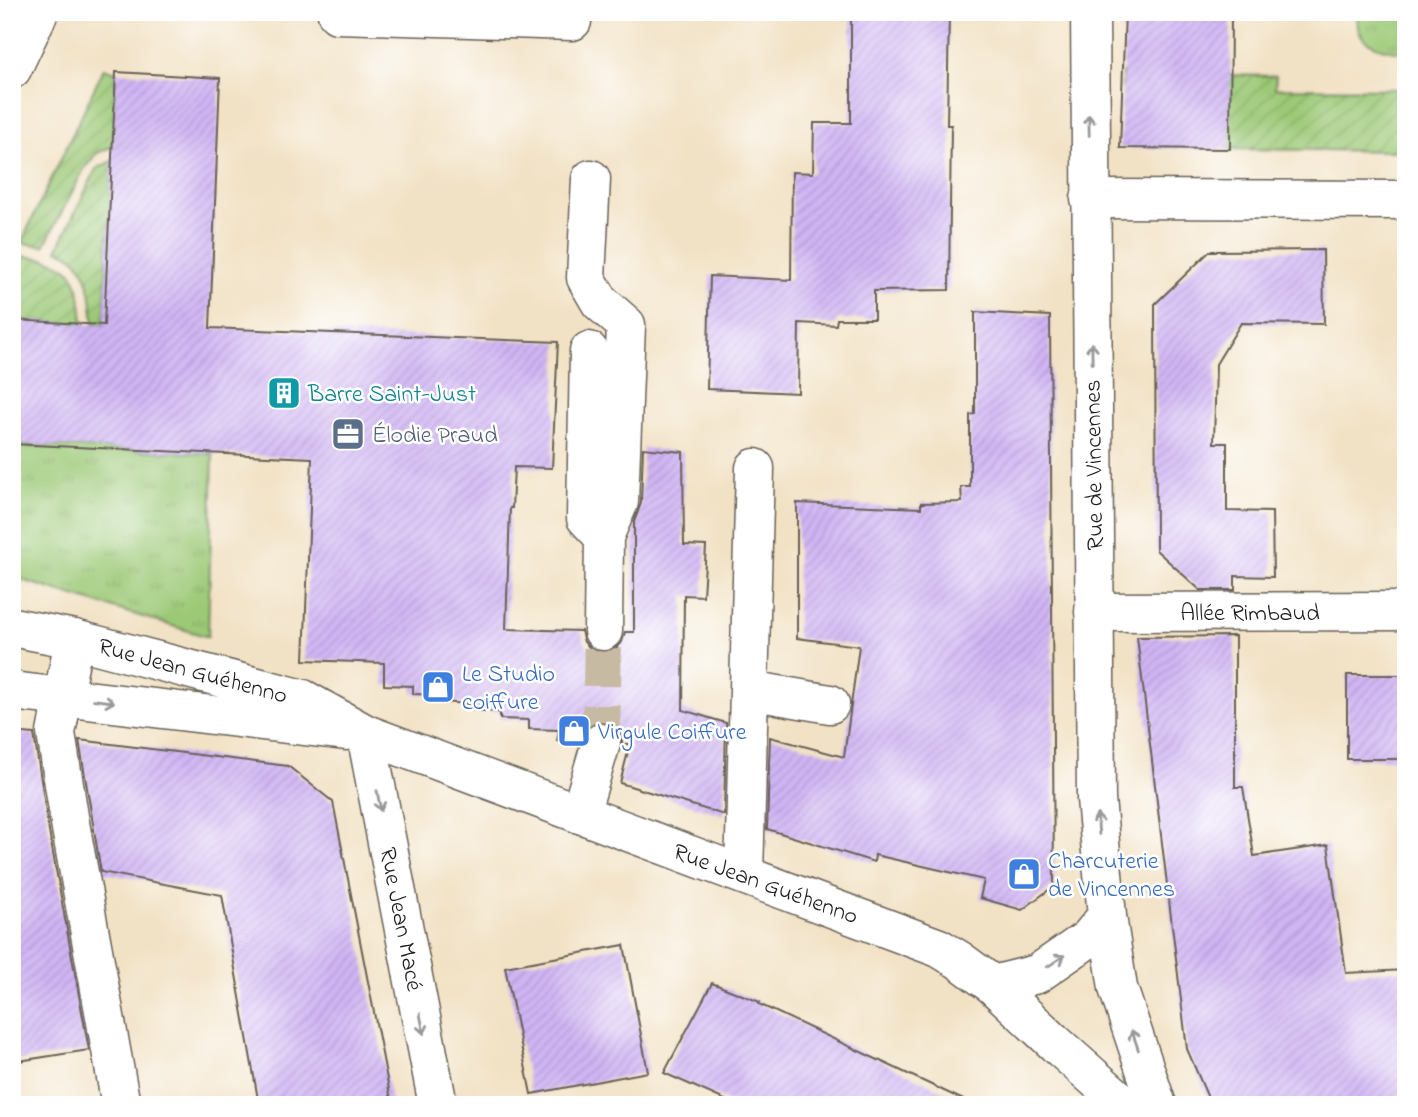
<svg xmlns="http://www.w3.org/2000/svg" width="1418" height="1117" font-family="'Indie Flower',sans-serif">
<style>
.grass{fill:url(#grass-tufts);stroke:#5c7249;stroke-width:2}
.garden{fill:url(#garden-furrows);stroke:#5c7249;stroke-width:2}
.building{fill:url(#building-hatch)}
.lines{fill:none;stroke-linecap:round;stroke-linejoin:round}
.minor-tunnel{stroke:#c7baa3;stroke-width:38;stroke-dasharray:38 19;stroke-linecap:butt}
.minor-casing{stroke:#676157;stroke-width:41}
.major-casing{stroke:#676157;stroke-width:41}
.minor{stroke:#fff;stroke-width:38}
.major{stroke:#fff;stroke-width:38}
.oneway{stroke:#999}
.labels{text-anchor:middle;stroke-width:5;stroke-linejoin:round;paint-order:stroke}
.culture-label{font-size:24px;fill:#0d838f;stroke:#fff;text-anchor:start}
.service-label{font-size:24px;fill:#4e5e75;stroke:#fff;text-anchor:start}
.street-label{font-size:24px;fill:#1c1c1c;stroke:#fff}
.shop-label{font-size:24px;fill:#366cbe;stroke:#fff;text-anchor:start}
</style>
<defs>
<pattern id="grass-tufts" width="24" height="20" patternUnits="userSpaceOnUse" patternTransform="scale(1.75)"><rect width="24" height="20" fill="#9cc976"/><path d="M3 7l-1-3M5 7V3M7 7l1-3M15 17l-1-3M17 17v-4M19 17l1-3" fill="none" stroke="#86ac66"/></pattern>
<pattern id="garden-furrows" width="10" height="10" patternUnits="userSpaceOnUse" patternTransform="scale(1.75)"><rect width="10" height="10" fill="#9cc976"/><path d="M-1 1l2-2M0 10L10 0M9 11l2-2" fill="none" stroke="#86ac66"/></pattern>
<pattern id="building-hatch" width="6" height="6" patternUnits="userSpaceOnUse" patternTransform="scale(1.75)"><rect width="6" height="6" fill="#d0b5f4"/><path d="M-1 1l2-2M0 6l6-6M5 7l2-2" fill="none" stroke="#b29bd1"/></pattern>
</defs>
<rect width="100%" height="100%" fill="#fff"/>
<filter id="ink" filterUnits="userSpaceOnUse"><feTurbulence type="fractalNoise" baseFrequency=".0143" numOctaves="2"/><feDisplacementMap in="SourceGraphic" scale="14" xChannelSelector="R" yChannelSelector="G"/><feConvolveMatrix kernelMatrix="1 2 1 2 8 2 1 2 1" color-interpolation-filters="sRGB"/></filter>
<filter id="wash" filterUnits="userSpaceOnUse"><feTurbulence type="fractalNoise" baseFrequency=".00686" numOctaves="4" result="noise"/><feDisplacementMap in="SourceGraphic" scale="28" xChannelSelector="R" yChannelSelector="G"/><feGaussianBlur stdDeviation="1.57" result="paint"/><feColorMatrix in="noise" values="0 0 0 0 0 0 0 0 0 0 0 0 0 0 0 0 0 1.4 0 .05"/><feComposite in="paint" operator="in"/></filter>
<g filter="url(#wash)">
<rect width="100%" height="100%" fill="#f2e2c5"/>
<path class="grass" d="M 1384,12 L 1406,12 L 1406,53 C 1390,50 1366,48 1359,31 C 1357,26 1357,19 1357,13 L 1383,14 Z
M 12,444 L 213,454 L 208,637 L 12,577 Z"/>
<path class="garden" d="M 104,68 L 116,72 L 113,146 L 97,153 L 84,169 L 44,246 L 21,243 Z
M 1122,73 L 1276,76 L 1275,88 L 1402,89 L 1398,151 L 1230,149 L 1122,87 Z
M 112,161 L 104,324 L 94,324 C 91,296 91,258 57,250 L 96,169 Z
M 15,255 C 72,261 79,266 83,324 L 12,320 L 12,264 Z"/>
<g id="blocks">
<path class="building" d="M 851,12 L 949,12 L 947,125 L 951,125 L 949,290 L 874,291 L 874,319 L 837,319 L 836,325 L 799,323 L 798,393 L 707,389 L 710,276 L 791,280 L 792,172 L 813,173 L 814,123 L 851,123 Z
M 1125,12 L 1231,12 L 1230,149 L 1120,148 Z
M 116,72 L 220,78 L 210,328 L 558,342 L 552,468 L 514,467 L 512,508 L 510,508 L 506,629 L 581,631 L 584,642 L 591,649 L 602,653 L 614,650 L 622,642 L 625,632 L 634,632 L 634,522 L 641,503 L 643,448 L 683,452 L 684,545 L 706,546 L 703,596 L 684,595 L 683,710 L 726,723 L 724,815 L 620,783 L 630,744 L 622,744 L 622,737 L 617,728 L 608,722 L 597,722 L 586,727 L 579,742 L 557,741 L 559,730 L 529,729 L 529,720 L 500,719 L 500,712 L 471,710 L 468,704 L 442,702 L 442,695 L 413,694 L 413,686 L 384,685 L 384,663 L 304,660 L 312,458 L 12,444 L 12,320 L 104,325 Z
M 1323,250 L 1324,324 L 1241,323 L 1216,364 L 1214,443 L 1227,443 L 1227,511 L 1272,512 L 1273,577 L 1235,576 L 1235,590 L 1200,590 L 1156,550 L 1155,304 L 1210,251 Z
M 975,312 L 1050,316 L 1054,886 L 1022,910 L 980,898 L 984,880 L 875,855 L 874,862 L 767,829 L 770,737 L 844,757 L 859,646 L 797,638 L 797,503 L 921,508 L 921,503 L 962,502 L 961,487 L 970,487 L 970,415 L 975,414 Z
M 1235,636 L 1235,787 L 1243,787 L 1254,856 L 1328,845 L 1346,973 L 1406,970 L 1406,1105 L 1211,1105 L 1187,1049 L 1137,637 Z
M 1347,675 L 1406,675 L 1406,759 L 1347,759 Z
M 12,732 L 34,734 L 48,826 L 89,1050 L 12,1062 Z
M 79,740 L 288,766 L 333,802 L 392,1105 L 259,1105 L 222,895 L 101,872 Z
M 624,945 L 648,1072 L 531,1094 L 505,967 Z
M 712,983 L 760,1002 L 759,1004 L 974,1105 L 736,1105 L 664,1073 Z"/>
</g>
</g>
<g filter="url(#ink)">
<use href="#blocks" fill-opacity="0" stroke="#676157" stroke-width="2"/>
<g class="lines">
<path class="minor-tunnel" d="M 601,743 L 603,631"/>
<defs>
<path id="minor" d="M 337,14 L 572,21 L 573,12
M 591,179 L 586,278 L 600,302 L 626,325 L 619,502 L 604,537 L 603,631
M 1090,199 L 1406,200
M 589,351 L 586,518 L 604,537
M 1094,612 L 1406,611
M 74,639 L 56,733 L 70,823 L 121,1105
M 749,690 L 830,704
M 366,734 L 438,1105
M 580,814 L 601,743
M 744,875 L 755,468"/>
<path id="major" d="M 1090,12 L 1096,799 L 1107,916 L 1118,988 L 1157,1105
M 12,69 L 39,12
M 12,627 L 74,639 L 303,699 L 366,734 L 939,948 L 959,960 L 993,985 L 1056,1044 L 1125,1105
M 12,691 L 346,731
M 993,985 L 1037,974 L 1089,938 L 1107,916"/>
</defs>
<use href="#minor" class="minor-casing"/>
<use href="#major" class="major-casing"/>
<use href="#minor" class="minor"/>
<use href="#major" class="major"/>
</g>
<defs><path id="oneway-shaft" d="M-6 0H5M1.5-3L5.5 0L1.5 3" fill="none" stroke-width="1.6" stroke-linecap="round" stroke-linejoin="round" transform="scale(1.75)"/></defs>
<g class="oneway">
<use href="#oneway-shaft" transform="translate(1089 125) rotate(-91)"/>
<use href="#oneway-shaft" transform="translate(1092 353) rotate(-91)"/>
<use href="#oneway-shaft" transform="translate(104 701) rotate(7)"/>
<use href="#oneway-shaft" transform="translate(379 801) rotate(79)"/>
<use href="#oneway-shaft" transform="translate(1098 824) rotate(-95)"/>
<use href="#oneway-shaft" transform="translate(1056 961) rotate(-34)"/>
<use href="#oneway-shaft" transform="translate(422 1024) rotate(79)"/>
<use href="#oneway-shaft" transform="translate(1135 1040) rotate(-109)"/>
</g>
</g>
<defs>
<symbol id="building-square" viewBox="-11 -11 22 22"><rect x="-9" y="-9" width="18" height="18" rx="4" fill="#0f9aa8" stroke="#fff"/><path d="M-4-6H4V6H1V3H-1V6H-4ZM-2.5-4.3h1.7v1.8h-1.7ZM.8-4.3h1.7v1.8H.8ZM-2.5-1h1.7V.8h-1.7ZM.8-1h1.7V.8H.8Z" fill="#fff"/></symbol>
<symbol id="office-square" viewBox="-11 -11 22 22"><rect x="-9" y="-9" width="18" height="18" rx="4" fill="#5c6f8a" stroke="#fff"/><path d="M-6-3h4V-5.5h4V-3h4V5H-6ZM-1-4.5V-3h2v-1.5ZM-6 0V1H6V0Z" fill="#fff"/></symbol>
<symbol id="shop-square" viewBox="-11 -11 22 22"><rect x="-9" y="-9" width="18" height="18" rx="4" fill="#3f7fe0" stroke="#fff"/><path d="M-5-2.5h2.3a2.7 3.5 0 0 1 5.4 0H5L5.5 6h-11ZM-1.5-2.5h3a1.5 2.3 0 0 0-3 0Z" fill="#fff"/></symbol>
</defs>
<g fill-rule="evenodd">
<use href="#building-square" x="265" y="374" width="38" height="38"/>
<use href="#office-square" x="329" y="415" width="38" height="38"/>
<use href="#shop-square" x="419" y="668" width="38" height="38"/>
<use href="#shop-square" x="555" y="712" width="38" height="38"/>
<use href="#shop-square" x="1005" y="855" width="38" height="38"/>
</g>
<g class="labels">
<g class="culture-label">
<text x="308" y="401">Barre Saint-Just</text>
</g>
<g class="service-label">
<text x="372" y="442">Élodie Praud</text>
</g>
<g class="street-label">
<text transform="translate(1093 465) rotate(-91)" y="8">Rue de Vincennes</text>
<text x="1250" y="620">Allée Rimbaud</text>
<text transform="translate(193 670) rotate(15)" y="8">Rue Jean Guéhenno</text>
<text transform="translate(766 883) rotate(20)" y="8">Rue Jean Guéhenno</text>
<text transform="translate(402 919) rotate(79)" y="8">Rue Jean Macé</text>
</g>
<g class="shop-label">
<text x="462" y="681">Le Studio<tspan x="462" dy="28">coiffure</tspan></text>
<text x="598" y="739">Virgule Coiffure</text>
<text x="1048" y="868">Charcuterie<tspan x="1048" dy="28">de Vincennes</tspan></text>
</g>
</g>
<rect width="1418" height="1117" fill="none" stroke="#fff" stroke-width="42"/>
</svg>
